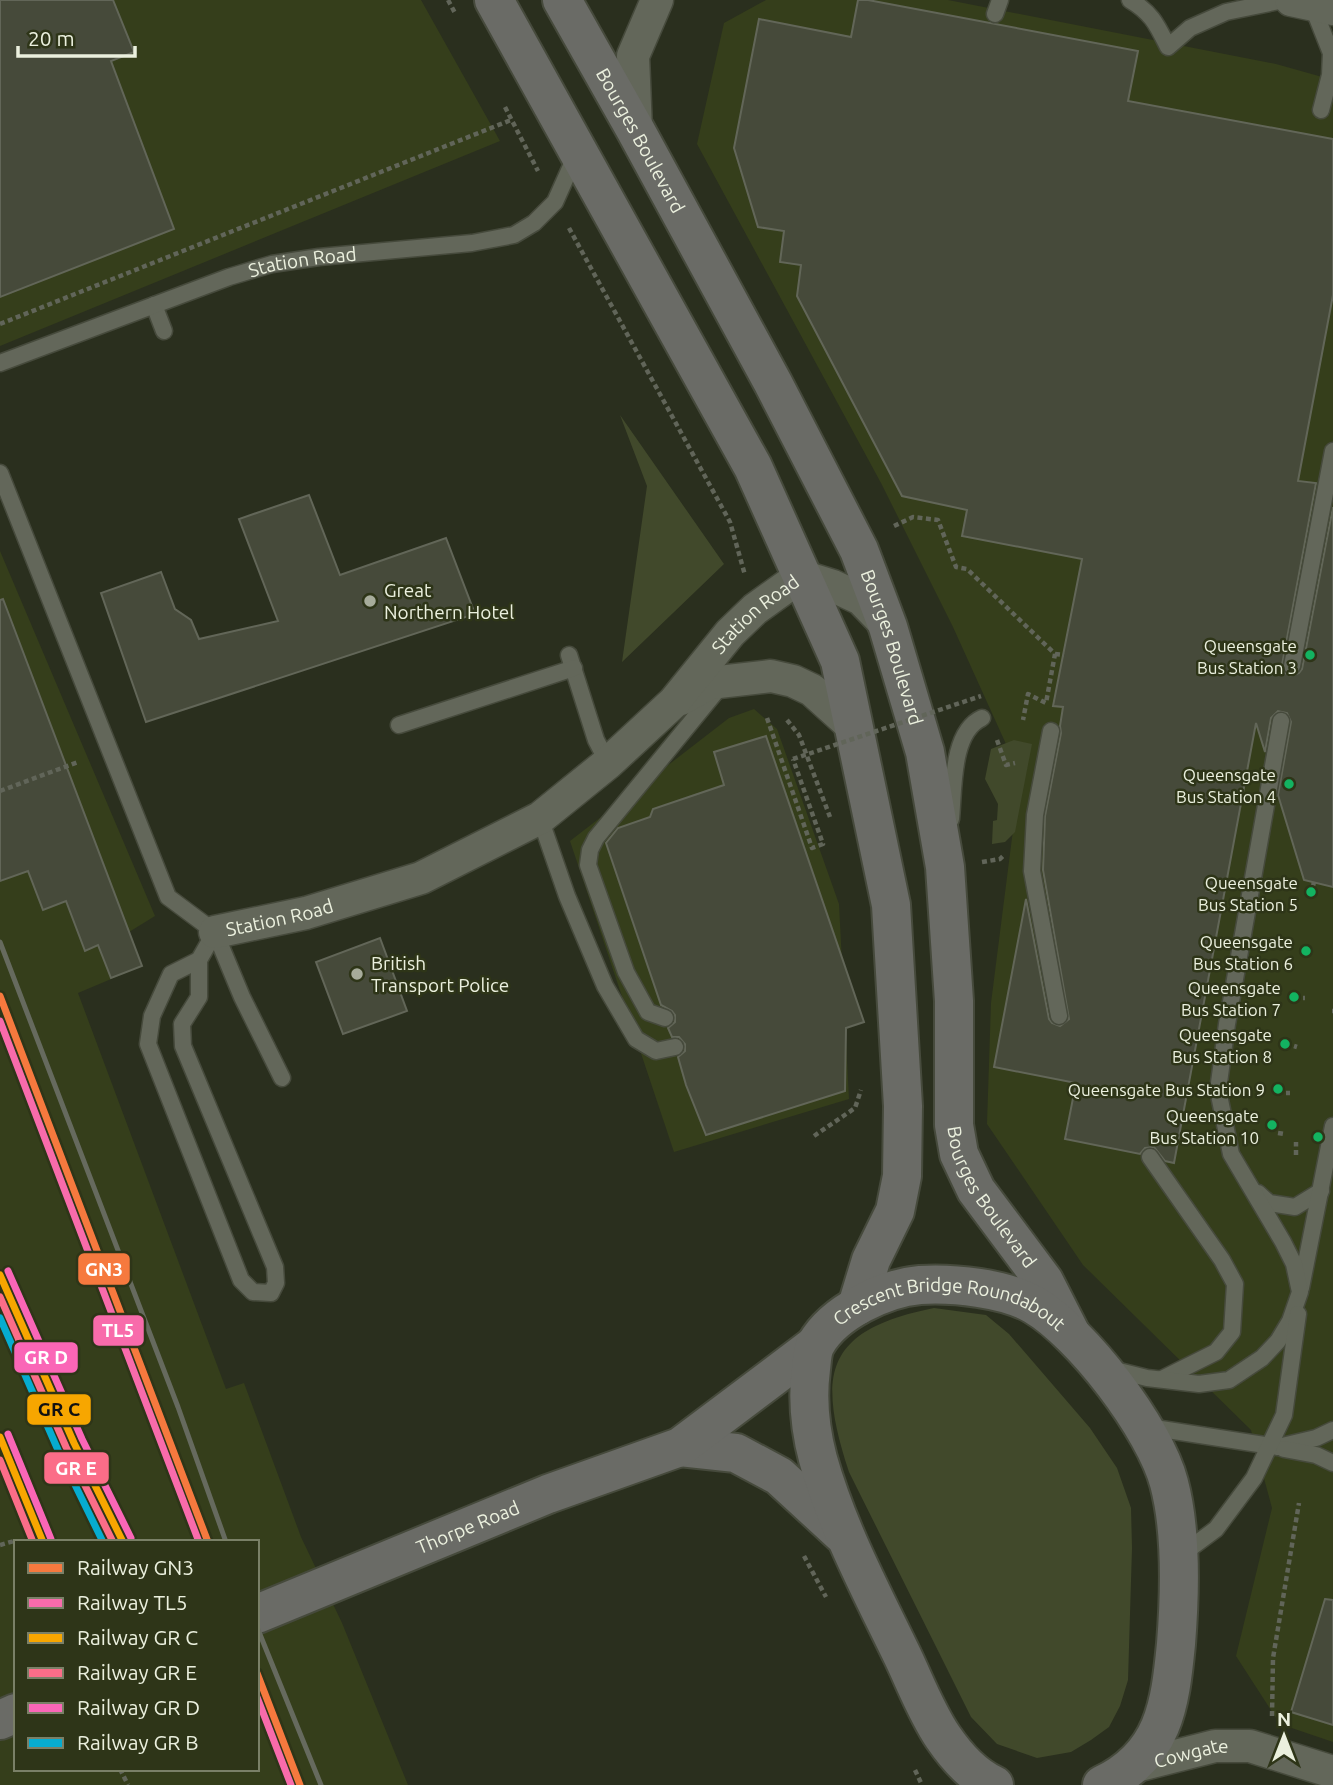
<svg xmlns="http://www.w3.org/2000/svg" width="1333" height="1785" font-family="Ubuntu,sans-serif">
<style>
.built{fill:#353e1b;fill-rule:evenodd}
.green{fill:#41492b}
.building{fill:#464a3a;stroke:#626658;stroke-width:2}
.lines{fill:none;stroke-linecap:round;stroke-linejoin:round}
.service-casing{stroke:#464a3c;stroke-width:19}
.minor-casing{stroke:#464a3c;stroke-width:35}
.primary-casing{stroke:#464a3c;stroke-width:42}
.path{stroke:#616559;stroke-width:4.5;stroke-dasharray:5 3.5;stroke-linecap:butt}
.service{stroke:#63675a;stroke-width:16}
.minor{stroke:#63675a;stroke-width:32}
.primary{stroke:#6a6b66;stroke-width:38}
.rail{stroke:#666a5e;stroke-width:5}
.path-bridge{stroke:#616559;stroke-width:4.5;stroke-dasharray:5 3.5;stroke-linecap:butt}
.rail-1-casing{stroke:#2e3518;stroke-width:12}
.rail-2-casing{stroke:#2e3518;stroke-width:12}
.rail-3-casing{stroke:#2e3518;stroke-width:12}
.rail-4-casing{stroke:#2e3518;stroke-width:12}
.rail-5-casing{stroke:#2e3518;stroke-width:12}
.rail-6-casing{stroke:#2e3518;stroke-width:12}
.rail-1{stroke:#f6793e;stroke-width:7}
.rail-2{stroke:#f86bab;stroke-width:7}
.rail-3{stroke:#f7a600;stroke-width:7}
.rail-4{stroke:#fb6d88;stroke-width:7}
.rail-5{stroke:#fa66b7;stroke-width:7}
.rail-6{stroke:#06acd0;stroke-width:7}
.poi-dot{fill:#a7ac9b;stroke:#2e3518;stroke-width:2.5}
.bus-dot{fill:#13b361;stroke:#2e3518;stroke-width:2.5}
.labels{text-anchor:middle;stroke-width:5;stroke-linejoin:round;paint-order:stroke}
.bus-label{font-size:17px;fill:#ebf0de;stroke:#2e3518;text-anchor:end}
.street-label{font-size:19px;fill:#ebf0de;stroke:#2e3518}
.poi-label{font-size:19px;fill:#ebf0de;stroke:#2e3518;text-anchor:start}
.line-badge{stroke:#2e3518;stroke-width:2.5}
.badge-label{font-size:19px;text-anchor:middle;font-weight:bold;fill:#fff}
.pale-badge-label{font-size:19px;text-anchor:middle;font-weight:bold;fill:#111}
</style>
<rect width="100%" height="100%" fill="#2a2f1e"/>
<path class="built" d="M 0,0 L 421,0 L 500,141 L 0,346 Z
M 766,0 L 948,0 L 1276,64 L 1333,80 L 1333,1742 L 1280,1724 L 1236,1656 L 1272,1508 L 1251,1430 L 1083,1265 L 987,1124 L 991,1003 L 1020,775 L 953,627 L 881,483 L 697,144 L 724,23 Z
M 0,551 L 155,916 L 129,932 L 142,966 L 78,993 L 226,1389 L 244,1383 L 301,1537 L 342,1623 L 408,1785 L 0,1785 ZM 16,1542 L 257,1542 L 257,1769 L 16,1769 Z
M 754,709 L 777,729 L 839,904 L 849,1099 L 674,1152 L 570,841 L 729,718 Z"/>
<path class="green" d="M 620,415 L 724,564 L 622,662 L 647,486 Z
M 1014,740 L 1032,744 L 1015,832 L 1005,842 L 992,844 L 993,821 L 997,820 L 998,804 L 985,779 L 991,749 Z
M 934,1308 L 986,1315 L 1009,1334 L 1090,1428 L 1117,1468 L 1131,1508 L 1132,1548 L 1128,1680 L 1120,1706 L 1109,1727 L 1091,1740 L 1071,1752 L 1037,1758 L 997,1744 L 971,1717 L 849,1472 C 817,1374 824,1330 934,1308 Z"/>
<path class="building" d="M 0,0 L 113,0 L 134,52 L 111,61 L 174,229 L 0,297 Z
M 858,0 L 868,0 L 1138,51 L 1128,101 L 1333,139 L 1333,295 L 1298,481 L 1316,483 L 1282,665 L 1285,673 L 1291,676 L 1299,673 L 1302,669 L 1333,507 L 1333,887 L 1304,880 L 1278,795 L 1291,722 L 1287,713 L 1278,711 L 1271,718 L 1265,752 L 1256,723 L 1174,1163 L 1165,1161 L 1154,1147 L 1145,1148 L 1140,1154 L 1065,1139 L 1076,1083 L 994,1067 L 1026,899 L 1049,1019 L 1052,1023 L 1060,1026 L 1069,1019 L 1043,870 L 1045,816 L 1061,733 L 1060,726 L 1063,707 L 1053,706 L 1082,559 L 962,536 L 967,510 L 902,496 L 797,296 L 801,265 L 780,262 L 784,231 L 758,227 L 734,148 L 759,19 L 851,37 Z
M 309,495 L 340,575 L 446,538 L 475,614 L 146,722 L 101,593 L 161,572 L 175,609 L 191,620 L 199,639 L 278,621 L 239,519 Z
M 3,599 L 142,966 L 111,978 L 98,945 L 85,951 L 66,901 L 43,910 L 28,871 L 0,881 L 0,600 Z
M 766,736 L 864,1022 L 846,1028 L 845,1091 L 706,1135 L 686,1085 L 678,1057 L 685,1051 L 685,1044 L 679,1037 L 672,1037 L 668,1028 L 675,1022 L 675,1015 L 672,1011 L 661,1005 L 606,843 L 618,828 L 650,817 L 653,809 L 724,785 L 714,752 Z
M 380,938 L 407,1011 L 343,1034 L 316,962 Z
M 1325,1599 L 1333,1600 L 1333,1725 L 1291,1712 Z"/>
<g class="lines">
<defs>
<g id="service">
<path d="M 1130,0 C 1152,13 1157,25 1168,47 L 1190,28 L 1226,12 L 1284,0"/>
<path d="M 1312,5 L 1331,53 L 1330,75 L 1321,110"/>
<path d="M 995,14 L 1000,0"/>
<path d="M 154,305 L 164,331"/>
<path id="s1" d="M 0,363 L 229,277 L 272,264 L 319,257 L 472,243 L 514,235 L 534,223 L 555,202 L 576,155"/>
<path d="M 0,473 L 168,897 L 215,932 L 242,997 L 282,1078"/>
<path d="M 569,655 L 596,740 L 608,763"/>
<path d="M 1292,666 L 1333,451"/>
<path d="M 399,725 L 574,668"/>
<path d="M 1051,731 L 1035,815 L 1032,871 L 1059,1016"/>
<path d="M 540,818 L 567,896 L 605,986 L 636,1039 L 656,1051 L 675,1047"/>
<path d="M 951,819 C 954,789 951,732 982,718"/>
<path d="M 199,960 L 199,997 L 182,1024 L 183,1046 L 275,1267 L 276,1283 L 271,1293 L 253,1292 L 241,1280 L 148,1044 L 152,1016 L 171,974 L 199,960 L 215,932"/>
<path d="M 665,1018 L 648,1012 L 626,972 L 588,865 L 590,850 L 596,838 L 719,688"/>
<path d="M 1150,1157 L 1222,1260 L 1235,1284 L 1232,1332 L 1216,1352 L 1162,1379"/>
<path d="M 1258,1193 L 1269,1203 L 1295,1207 L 1321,1191"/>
<path d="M 1301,1288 L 1333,1126"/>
<path d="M 1111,1369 L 1147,1378 L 1199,1384 L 1229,1380 L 1262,1358 L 1278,1341 L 1290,1321 L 1300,1292 L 1294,1264 L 1283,1242 L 1231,1154 L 1218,1090 L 1227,1024 L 1281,721"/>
<path d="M 1148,1427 L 1278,1447 L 1316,1438 L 1333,1430"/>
<path d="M 1284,1449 L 1316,1455 L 1333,1463"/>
<path d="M 1181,1555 L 1216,1529 L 1254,1478 L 1284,1415 L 1298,1314"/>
</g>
<g id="minor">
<path d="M 1291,0 L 1333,9"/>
<path d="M 636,130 L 633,56 L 657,0"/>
<path d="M 681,699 L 710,683 L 771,676 L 793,681 L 812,690 L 853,727"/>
<path id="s2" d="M 215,932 L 306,913 L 421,878 L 540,818 L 608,763 L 674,702 L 730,633 L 755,609 L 801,576 L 833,586 L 861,599 L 886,625"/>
<path id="s3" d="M 1132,1767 L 1215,1746 L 1250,1746 L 1333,1772"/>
</g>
<g id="primary">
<path d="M 494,0 L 753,467 L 840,661 L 891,905 L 903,1106 L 902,1176 L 895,1211 L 871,1260 L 857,1306"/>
<path id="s4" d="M 562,0 L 636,131 L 773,383 L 859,550 L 888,627 L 925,752 L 945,867 L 954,1001 L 954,1125 L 959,1154 L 976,1190 L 1044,1281 L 1071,1334"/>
<path d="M 680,1447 L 736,1453 L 779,1476 L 842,1534"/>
<path id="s5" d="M 257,1614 L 548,1494 L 680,1447 L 814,1346"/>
<path d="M 0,1720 L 16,1713"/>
<path id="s6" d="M 994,1785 C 972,1775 956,1756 943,1737 C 926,1712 915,1682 902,1655 C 871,1591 837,1527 818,1459 C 810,1429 807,1400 811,1369 C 812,1361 812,1351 816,1344 C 834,1312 885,1288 920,1285 C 953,1283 1005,1288 1034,1305 C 1082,1333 1155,1429 1169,1483 C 1182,1532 1180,1594 1176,1644 C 1170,1705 1164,1756 1102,1785"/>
</g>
</defs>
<use href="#service" class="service-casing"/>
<use href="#minor" class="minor-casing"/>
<use href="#primary" class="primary-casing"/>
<path class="path" d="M 448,0 L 455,13
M 505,107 L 538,171
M 569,228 L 730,522 L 745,575
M 0,324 L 511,120
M 894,526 L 913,517 L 938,520 L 956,567 L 967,569 L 1055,654 L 1046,703 L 1028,694 L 1023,720
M 1055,654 L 1064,655
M 767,718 L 812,848 L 823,844 L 793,759
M 787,720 L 799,735 L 830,817
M 997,740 L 1006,765 L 1015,763
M 0,791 L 78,762
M 982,862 L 1000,859 L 1003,856
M 1313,886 L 1314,882
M 1311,951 L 1313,951
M 1303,998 L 1305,998
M 1332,1011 L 1333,1011
M 1294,1046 L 1297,1047
M 1286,1093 L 1290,1093
M 1278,1133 L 1284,1134
M 814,1136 L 855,1108 L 861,1090
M 1296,1155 L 1296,1142
M 0,1545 L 14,1541 L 16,1546
M 804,1556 L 826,1597
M 1272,1716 L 1273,1658 L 1299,1503
M 120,1769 L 128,1785
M 915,1770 L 922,1785"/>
<use href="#service" class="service"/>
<use href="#minor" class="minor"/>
<use href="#primary" class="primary"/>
<path class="rail" d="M 0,942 L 178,1407 L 226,1542
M 0,1467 L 40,1542
M 257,1627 L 321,1785"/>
<path class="path-bridge" d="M 793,759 L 981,696"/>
<defs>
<path id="rail-1" d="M 0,996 L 208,1542
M 257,1673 L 300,1785"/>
<path id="rail-2" d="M 0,1021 L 199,1542
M 257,1697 L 291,1785"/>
<path id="rail-3" d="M 0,1275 L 74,1443 L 123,1542
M 0,1437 L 43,1542"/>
<path id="rail-4" d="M 0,1297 L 66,1447 L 113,1542
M 0,1460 L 33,1542"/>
<path id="rail-5" d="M 8,1271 L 82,1439 L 131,1538
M 8,1434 L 51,1539"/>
<path id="rail-6" d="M 0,1318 L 58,1450 L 103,1542"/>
</defs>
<use href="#rail-1" class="rail-1-casing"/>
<use href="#rail-2" class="rail-2-casing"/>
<use href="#rail-3" class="rail-3-casing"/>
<use href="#rail-4" class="rail-4-casing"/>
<use href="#rail-5" class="rail-5-casing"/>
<use href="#rail-6" class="rail-6-casing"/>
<use href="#rail-1" class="rail-1"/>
<use href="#rail-2" class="rail-2"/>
<use href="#rail-3" class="rail-3"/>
<use href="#rail-4" class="rail-4"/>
<use href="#rail-5" class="rail-5"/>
<use href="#rail-6" class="rail-6"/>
</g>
<g class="poi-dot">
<circle cx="370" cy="601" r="7"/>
<circle cx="357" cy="974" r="7"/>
</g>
<g class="bus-dot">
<circle cx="1310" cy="655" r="6"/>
<circle cx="1289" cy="784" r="6"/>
<circle cx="1311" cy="892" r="6"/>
<circle cx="1306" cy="951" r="6"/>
<circle cx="1294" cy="997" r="6"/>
<circle cx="1285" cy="1044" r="6"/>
<circle cx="1278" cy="1089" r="6"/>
<circle cx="1272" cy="1125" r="6"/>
<circle cx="1318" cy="1137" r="6"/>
</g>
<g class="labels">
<g class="bus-label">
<text x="1297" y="652">Queensgate<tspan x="1297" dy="22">Bus Station 3</tspan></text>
<text x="1276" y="781">Queensgate<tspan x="1276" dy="22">Bus Station 4</tspan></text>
<text x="1298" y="889">Queensgate<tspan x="1298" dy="22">Bus Station 5</tspan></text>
<text x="1293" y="948">Queensgate<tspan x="1293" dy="22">Bus Station 6</tspan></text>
<text x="1281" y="994">Queensgate<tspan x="1281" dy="22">Bus Station 7</tspan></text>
<text x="1272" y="1041">Queensgate<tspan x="1272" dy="22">Bus Station 8</tspan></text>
<text x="1265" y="1096">Queensgate Bus Station 9</text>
<text x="1259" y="1122">Queensgate<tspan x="1259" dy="22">Bus Station 10</tspan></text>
</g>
<g class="street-label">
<text dy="7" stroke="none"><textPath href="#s4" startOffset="161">Bourges Boulevard</textPath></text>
<text dy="7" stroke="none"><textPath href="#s1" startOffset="320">Station Road</textPath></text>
<text dy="7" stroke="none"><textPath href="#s2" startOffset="644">Station Road</textPath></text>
<text dy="7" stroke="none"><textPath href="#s4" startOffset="728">Bourges Boulevard</textPath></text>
<text dy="7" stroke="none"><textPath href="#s2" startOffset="66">Station Road</textPath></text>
<text dy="7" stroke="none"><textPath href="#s4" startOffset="1295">Bourges Boulevard</textPath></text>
<text dy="7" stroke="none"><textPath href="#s6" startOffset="646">Crescent Bridge Roundabout</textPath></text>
<text dy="7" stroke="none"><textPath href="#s5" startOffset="228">Thorpe Road</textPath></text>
<text dy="7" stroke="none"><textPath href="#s3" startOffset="61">Cowgate</textPath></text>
</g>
<g class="poi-label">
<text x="384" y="597">Great<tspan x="384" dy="22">Northern Hotel</tspan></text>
<text x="371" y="970">British<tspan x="371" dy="22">Transport Police</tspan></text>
</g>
</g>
<g class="line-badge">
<rect x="77" y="1252" width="54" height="34" rx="7" fill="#f6793e"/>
<rect x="92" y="1314" width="53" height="33" rx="7" fill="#f86bab"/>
<rect x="13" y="1341" width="66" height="33" rx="7" fill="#fa66b7"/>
<rect x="26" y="1393" width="66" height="33" rx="7" fill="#f7a600"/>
<rect x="43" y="1451" width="67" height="34" rx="7" fill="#fb6d88"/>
</g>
<g class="badge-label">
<text x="104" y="1276">GN3</text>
<text x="118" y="1337">TL5</text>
<text x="46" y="1364">GR D</text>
<text x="76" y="1475">GR E</text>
</g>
<g class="pale-badge-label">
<text x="59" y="1416">GR C</text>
</g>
<rect x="14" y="1540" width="245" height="231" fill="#2e3518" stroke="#7a8067" stroke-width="2"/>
<rect x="28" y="1563" width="35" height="10" fill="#f6793e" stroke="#7a8067" stroke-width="2"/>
<text x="77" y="1575" font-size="21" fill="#ebf0de">Railway GN3</text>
<rect x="28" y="1598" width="35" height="10" fill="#f86bab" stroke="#7a8067" stroke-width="2"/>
<text x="77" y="1610" font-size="21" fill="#ebf0de">Railway TL5</text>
<rect x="28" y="1633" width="35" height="10" fill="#f7a600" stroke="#7a8067" stroke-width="2"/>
<text x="77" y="1645" font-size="21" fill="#ebf0de">Railway GR C</text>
<rect x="28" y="1668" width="35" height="10" fill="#fb6d88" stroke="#7a8067" stroke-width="2"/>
<text x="77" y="1680" font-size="21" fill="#ebf0de">Railway GR E</text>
<rect x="28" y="1703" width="35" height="10" fill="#fa66b7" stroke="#7a8067" stroke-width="2"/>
<text x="77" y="1715" font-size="21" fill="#ebf0de">Railway GR D</text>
<rect x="28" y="1738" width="35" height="10" fill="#06acd0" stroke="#7a8067" stroke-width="2"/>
<text x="77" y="1750" font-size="21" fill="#ebf0de">Railway GR B</text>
<g transform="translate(1284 1736)" stroke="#2e3518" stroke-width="5" paint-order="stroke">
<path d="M0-5L12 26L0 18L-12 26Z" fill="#ebf0de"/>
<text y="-10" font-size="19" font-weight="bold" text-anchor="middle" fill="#ebf0de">N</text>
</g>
<path d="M18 46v10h117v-10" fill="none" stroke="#ebf0de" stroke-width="3.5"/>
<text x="28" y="46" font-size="21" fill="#ebf0de" stroke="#2e3518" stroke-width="5" paint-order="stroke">20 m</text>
</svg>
